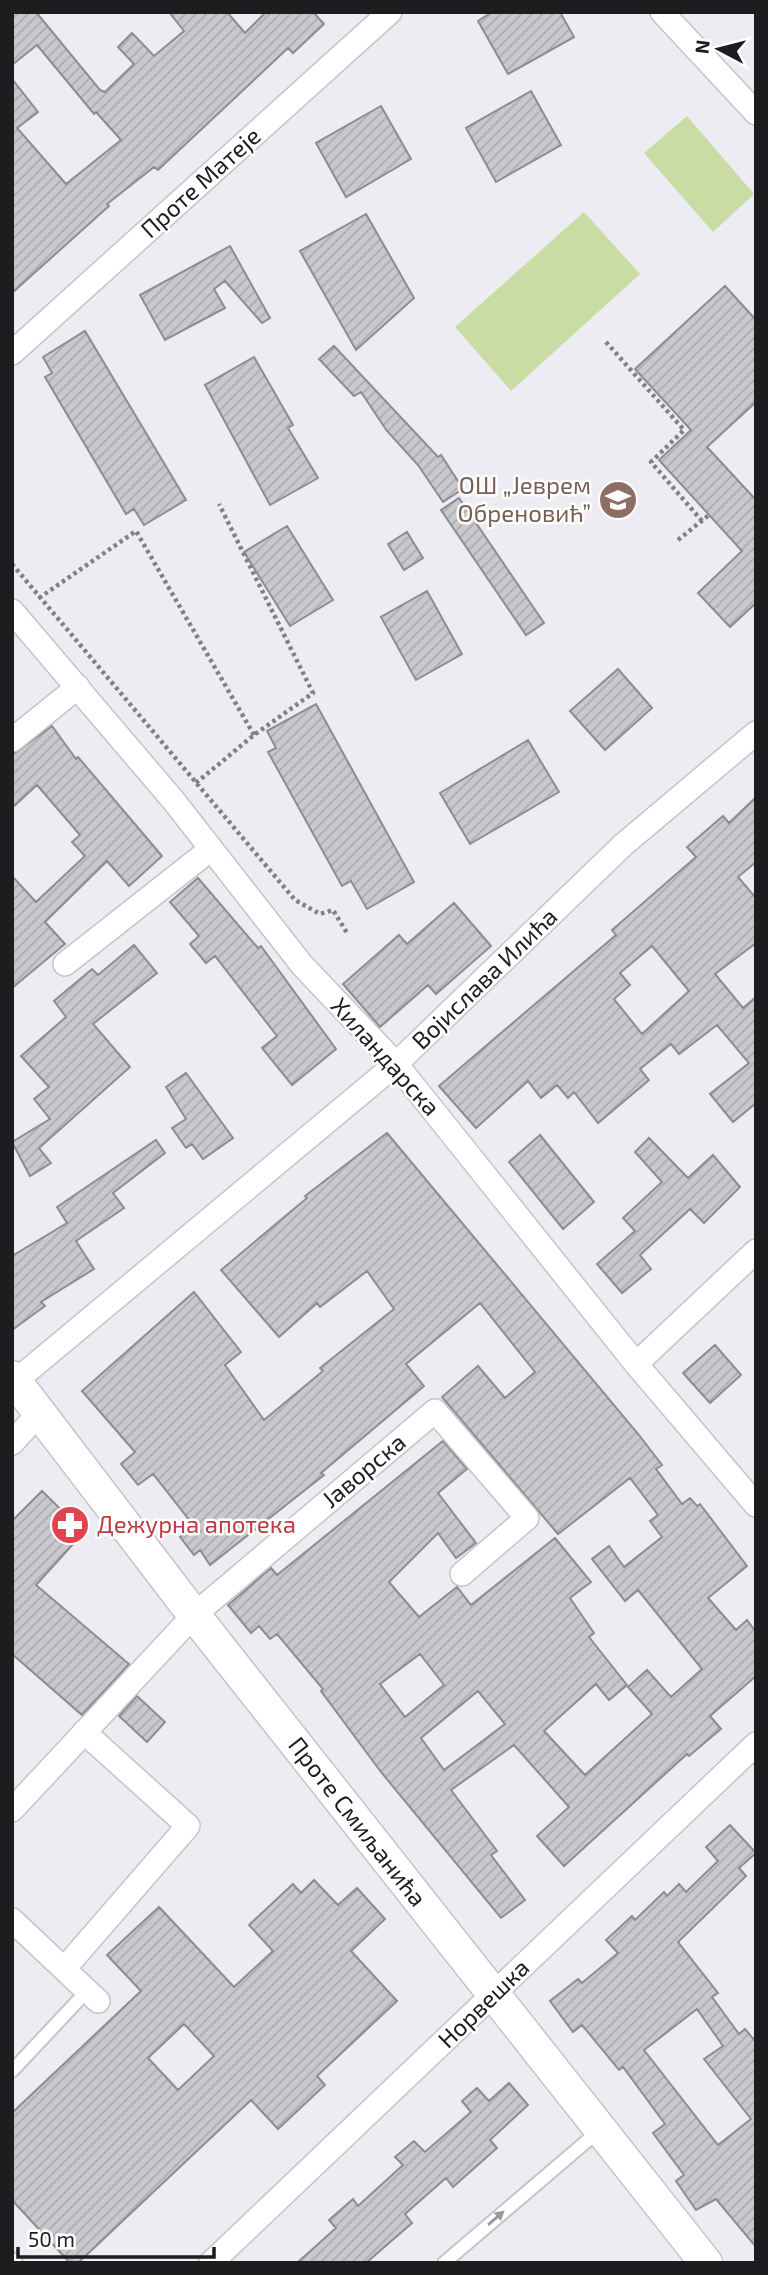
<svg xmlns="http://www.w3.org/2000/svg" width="768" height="2275" font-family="'Exo 2',sans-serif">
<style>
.park{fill:#c8dca3}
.building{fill:url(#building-hatch);stroke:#8c8c91;stroke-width:2;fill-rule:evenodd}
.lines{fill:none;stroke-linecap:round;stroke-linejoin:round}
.lane-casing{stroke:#c4c4c9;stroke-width:16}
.street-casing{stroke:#c4c4c9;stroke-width:26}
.secondary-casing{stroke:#c4c4c9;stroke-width:35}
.path{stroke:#818185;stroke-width:4.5;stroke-dasharray:3.5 3.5;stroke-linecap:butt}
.lane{stroke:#fff;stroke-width:12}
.street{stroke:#fff;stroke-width:23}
.secondary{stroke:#fff;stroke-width:32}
.oneway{fill:#99999a}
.labels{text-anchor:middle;stroke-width:5;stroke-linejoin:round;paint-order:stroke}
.street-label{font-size:24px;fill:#1d1d1f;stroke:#fff}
.education-label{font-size:24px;fill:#785e54;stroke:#fff;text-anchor:end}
.health-label{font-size:24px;fill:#be3a42;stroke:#fff;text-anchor:start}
</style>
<defs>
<pattern id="building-hatch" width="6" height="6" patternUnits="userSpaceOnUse" patternTransform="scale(1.75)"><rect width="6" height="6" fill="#c8c8cd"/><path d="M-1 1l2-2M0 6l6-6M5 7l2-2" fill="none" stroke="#ababb0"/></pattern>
</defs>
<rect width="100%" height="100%" fill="#ececf2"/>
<path class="park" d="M 687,116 L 754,194 L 713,232 L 644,153 Z
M 584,212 L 640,274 L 511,391 L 455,327 Z"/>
<path class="building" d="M 12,12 L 36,12 L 100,90 L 105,92 L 134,64 L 118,47 L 132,33 L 154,56 L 184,31 L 169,12 L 227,12 L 245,33 L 266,12 L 313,12 L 324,24 L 293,53 L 288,48 L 158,170 L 154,167 L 107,204 L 109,206 L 12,293 L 12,79 L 38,112 L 17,128 L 66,184 L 121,140 L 96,112 L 94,114 L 37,45 L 12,65 Z
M 492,12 L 560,12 L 574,37 L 508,74 L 478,21 Z
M 531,91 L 561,145 L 496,182 L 466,128 Z
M 381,106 L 411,159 L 346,197 L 316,143 Z
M 366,214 L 414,298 L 356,350 L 300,251 Z
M 230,246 L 270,318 L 262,323 L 225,281 L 214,289 L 225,308 L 165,340 L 140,295 Z
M 725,286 L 756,320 L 756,402 L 707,447 L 756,500 L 756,603 L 730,627 L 698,593 L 742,551 L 659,460 L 691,430 L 635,369 Z
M 85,331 L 186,500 L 144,525 L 134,509 L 126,514 L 45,377 L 52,373 L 43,357 Z
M 334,346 L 438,457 L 441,455 L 463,489 L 443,502 L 418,465 L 387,431 L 361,392 L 354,396 L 319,359 Z
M 254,357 L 293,425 L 288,428 L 318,478 L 270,505 L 205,385 Z
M 459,498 L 544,623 L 526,635 L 441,510 Z
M 287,526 L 333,600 L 290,626 L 244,552 Z
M 407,532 L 423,558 L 404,570 L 388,544 Z
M 427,591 L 462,654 L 416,680 L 381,617 Z
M 618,669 L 652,708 L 605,750 L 570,711 Z
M 316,704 L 414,882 L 367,909 L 351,881 L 342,886 L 268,752 L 276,748 L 267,731 Z
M 52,726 L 76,759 L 78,757 L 162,856 L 129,886 L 107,861 L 45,922 L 65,944 L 12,988 L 12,876 L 36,902 L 85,856 L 72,842 L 80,835 L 37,785 L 12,808 L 12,755 Z
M 528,740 L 559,792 L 470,844 L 440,793 Z
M 756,797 L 756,862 L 738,877 L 756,898 L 756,943 L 715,974 L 743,1008 L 756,997 L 756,1103 L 733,1122 L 710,1094 L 749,1063 L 717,1025 L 679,1054 L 671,1044 L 640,1069 L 649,1080 L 598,1123 L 574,1092 L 568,1098 L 557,1085 L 541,1098 L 528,1081 L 476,1128 L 439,1086 L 616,935 L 612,930 L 696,857 L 687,847 L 723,816 L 729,823 ZM 652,946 L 689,991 L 642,1034 L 614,999 L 630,985 L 620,973 Z
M 198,878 L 258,948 L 261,946 L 336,1049 L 292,1085 L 262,1048 L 277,1036 L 215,956 L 206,963 L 190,944 L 199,936 L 170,902 Z
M 454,903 L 491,946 L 436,994 L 428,985 L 380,1027 L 343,984 L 399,935 L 407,944 Z
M 134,945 L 157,973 L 93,1024 L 130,1067 L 39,1148 L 51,1163 L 30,1176 L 12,1142 L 50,1119 L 34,1099 L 49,1087 L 21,1056 L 66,1017 L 54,1001 L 92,969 L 98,975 Z
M 186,1073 L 233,1138 L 203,1159 L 192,1144 L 186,1148 L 172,1128 L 186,1119 L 166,1087 Z
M 387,1133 L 639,1435 L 662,1465 L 656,1469 L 682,1504 L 690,1498 L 697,1506 L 700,1504 L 747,1566 L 708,1598 L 736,1630 L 747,1620 L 756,1632 L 756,1676 L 710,1716 L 721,1729 L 689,1756 L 687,1754 L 564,1866 L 537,1836 L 569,1807 L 514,1745 L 451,1790 L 497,1851 L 491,1855 L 525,1900 L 501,1918 L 381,1772 L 321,1691 L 323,1689 L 277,1634 L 270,1639 L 259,1626 L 251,1633 L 228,1605 L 271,1568 L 277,1575 L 443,1441 L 467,1469 L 438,1493 L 476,1543 L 456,1558 L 438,1533 L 389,1582 L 419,1617 L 457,1587 L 471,1605 L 555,1538 L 591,1582 L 570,1598 L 594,1633 L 589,1637 L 627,1685 L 609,1700 L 596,1684 L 544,1731 L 585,1775 L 652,1714 L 628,1687 L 647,1670 L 671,1697 L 702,1669 L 638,1590 L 625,1601 L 592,1559 L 609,1546 L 624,1567 L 662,1537 L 650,1521 L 658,1515 L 630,1478 L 558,1534 L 442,1397 L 478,1366 L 505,1398 L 535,1372 L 480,1303 L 406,1364 L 424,1386 L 321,1473 L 324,1475 L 210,1565 L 200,1550 L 194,1555 L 180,1537 L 194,1526 L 153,1474 L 138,1485 L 121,1464 L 135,1452 L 82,1391 L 194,1292 L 241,1352 L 225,1365 L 264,1420 L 323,1371 L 320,1368 L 394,1309 L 367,1271 L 320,1307 L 317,1303 L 279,1337 L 221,1270 L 307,1198 L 305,1196 ZM 420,1654 L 444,1685 L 405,1717 L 380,1684 ZM 478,1691 L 505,1724 L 444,1770 L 421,1738 Z
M 540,1135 L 594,1202 L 563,1229 L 509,1162 Z
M 649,1138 L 688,1178 L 713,1155 L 740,1187 L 704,1223 L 690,1209 L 640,1255 L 651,1269 L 622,1293 L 597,1264 L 635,1231 L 623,1218 L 662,1182 L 635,1152 Z
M 156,1140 L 165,1153 L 113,1193 L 124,1208 L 76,1241 L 94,1269 L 41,1302 L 45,1306 L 12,1330 L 12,1256 L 67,1223 L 57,1207 Z
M 715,1345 L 741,1375 L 710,1403 L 683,1373 Z
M 42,1491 L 84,1532 L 36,1585 L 129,1664 L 82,1715 L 12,1654 L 12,1521 Z
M 137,1696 L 165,1722 L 147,1742 L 119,1716 Z
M 730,1825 L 756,1853 L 739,1868 L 746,1876 L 678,1942 L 718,1993 L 712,1997 L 739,2034 L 745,2029 L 756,2042 L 756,2247 L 716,2199 L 696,2210 L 676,2181 L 684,2175 L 653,2133 L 665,2124 L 623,2067 L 619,2070 L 582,2025 L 573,2032 L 550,2001 L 578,1979 L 582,1983 L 618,1953 L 606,1940 L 632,1916 L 635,1920 L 664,1892 L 667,1896 L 679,1884 L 686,1892 L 718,1861 L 706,1847 ZM 697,2009 L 723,2046 L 704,2059 L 751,2119 L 718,2145 L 644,2050 Z
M 314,1880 L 338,1905 L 357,1888 L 385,1919 L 351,1951 L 397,2001 L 317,2076 L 325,2085 L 278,2129 L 251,2100 L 78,2263 L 70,2263 L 12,2200 L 12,2113 L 141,1991 L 107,1955 L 159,1907 L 234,1987 L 273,1951 L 249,1925 L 293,1884 L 301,1893 ZM 184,2024 L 214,2056 L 178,2090 L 148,2058 Z
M 509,2083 L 528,2105 L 490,2140 L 497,2148 L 453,2187 L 446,2178 L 405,2214 L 412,2223 L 366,2263 L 297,2263 L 336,2228 L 329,2220 L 353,2199 L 358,2206 L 403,2165 L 395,2157 L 414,2141 L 425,2152 L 471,2112 L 462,2101 L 477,2088 L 489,2101 Z"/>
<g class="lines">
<defs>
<path id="lane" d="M 12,2071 L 87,1991
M 12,2259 L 16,2263
M 444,2263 L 601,2129"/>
<path id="street" d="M 662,12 L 756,113
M 12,353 L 390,12
M 12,611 L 173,800 L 302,965 L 396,1064 L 636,1364 L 756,1505
M 12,740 L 78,687
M 65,964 L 211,849
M 636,1364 L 756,1251
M 12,1384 L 396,1064 L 623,845 L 756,733
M 12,1443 L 41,1411
M 12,1810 L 194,1615 L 435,1411 L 527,1518 L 462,1574
M 12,1920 L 98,2001
M 64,1969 L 188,1826 L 84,1732
M 211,2263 L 756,1744"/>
<path id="secondary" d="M 12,1377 L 194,1615 L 706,2263"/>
</defs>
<use href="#lane" class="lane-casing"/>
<use href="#street" class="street-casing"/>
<use href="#secondary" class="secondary-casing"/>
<path class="path" d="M 606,342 L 684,430 L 651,462 L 702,521
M 678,540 L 709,515
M 12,564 L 295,900 L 320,914 L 333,910 L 347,933
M 39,598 L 136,531 L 254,735
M 196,783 L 254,735 L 313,693 L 219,504"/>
<use href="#lane" class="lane"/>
<use href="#street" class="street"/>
<use href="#secondary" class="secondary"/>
</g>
<defs><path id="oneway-solid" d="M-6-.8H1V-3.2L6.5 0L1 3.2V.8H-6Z" transform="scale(1.75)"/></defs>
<use class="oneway" href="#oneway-solid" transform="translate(496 2218) rotate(-41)"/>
<defs>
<symbol id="school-disc" viewBox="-11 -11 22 22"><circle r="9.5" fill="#8d6e63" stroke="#fff"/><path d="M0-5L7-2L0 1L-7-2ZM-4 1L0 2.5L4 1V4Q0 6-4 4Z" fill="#fff"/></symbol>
<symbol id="pharmacy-disc" viewBox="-11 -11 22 22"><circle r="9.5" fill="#e0444e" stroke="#fff"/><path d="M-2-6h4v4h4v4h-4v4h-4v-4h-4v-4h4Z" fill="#fff"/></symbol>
</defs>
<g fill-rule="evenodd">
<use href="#school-disc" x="596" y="478" width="44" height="44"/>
<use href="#pharmacy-disc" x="48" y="1503" width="44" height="44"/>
</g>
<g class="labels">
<g class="street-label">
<text transform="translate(201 183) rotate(-42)" y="8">Проте Матеје</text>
<text transform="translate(485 979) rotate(-44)" y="8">Војислава Илића</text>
<text transform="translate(385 1057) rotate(48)" y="8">Хиландарска</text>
<text transform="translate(364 1471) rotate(-40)" y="8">Јаворска</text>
<text transform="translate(357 1822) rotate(52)" y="8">Проте Смиљанића</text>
<text transform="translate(484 2004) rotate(-44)" y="8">Норвешка</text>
</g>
<g class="education-label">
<text x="591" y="494">ОШ „Јеврем<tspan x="591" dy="28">Обреновић”</tspan></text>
</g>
<g class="health-label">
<text x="97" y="1533">Дежурна апотека</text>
</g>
</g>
<rect width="768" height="2275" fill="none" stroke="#1d1d1f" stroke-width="28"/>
<g transform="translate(719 49) rotate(277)" stroke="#ffffff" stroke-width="5" paint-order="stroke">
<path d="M0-5L12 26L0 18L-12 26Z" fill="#1d1d1f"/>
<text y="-10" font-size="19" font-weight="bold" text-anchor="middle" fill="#1d1d1f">N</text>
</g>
<path d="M18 2247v10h196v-10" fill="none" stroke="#1d1d1f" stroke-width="3.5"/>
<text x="28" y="2247" font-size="21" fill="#1d1d1f" stroke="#ffffff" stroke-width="5" paint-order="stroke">50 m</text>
</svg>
